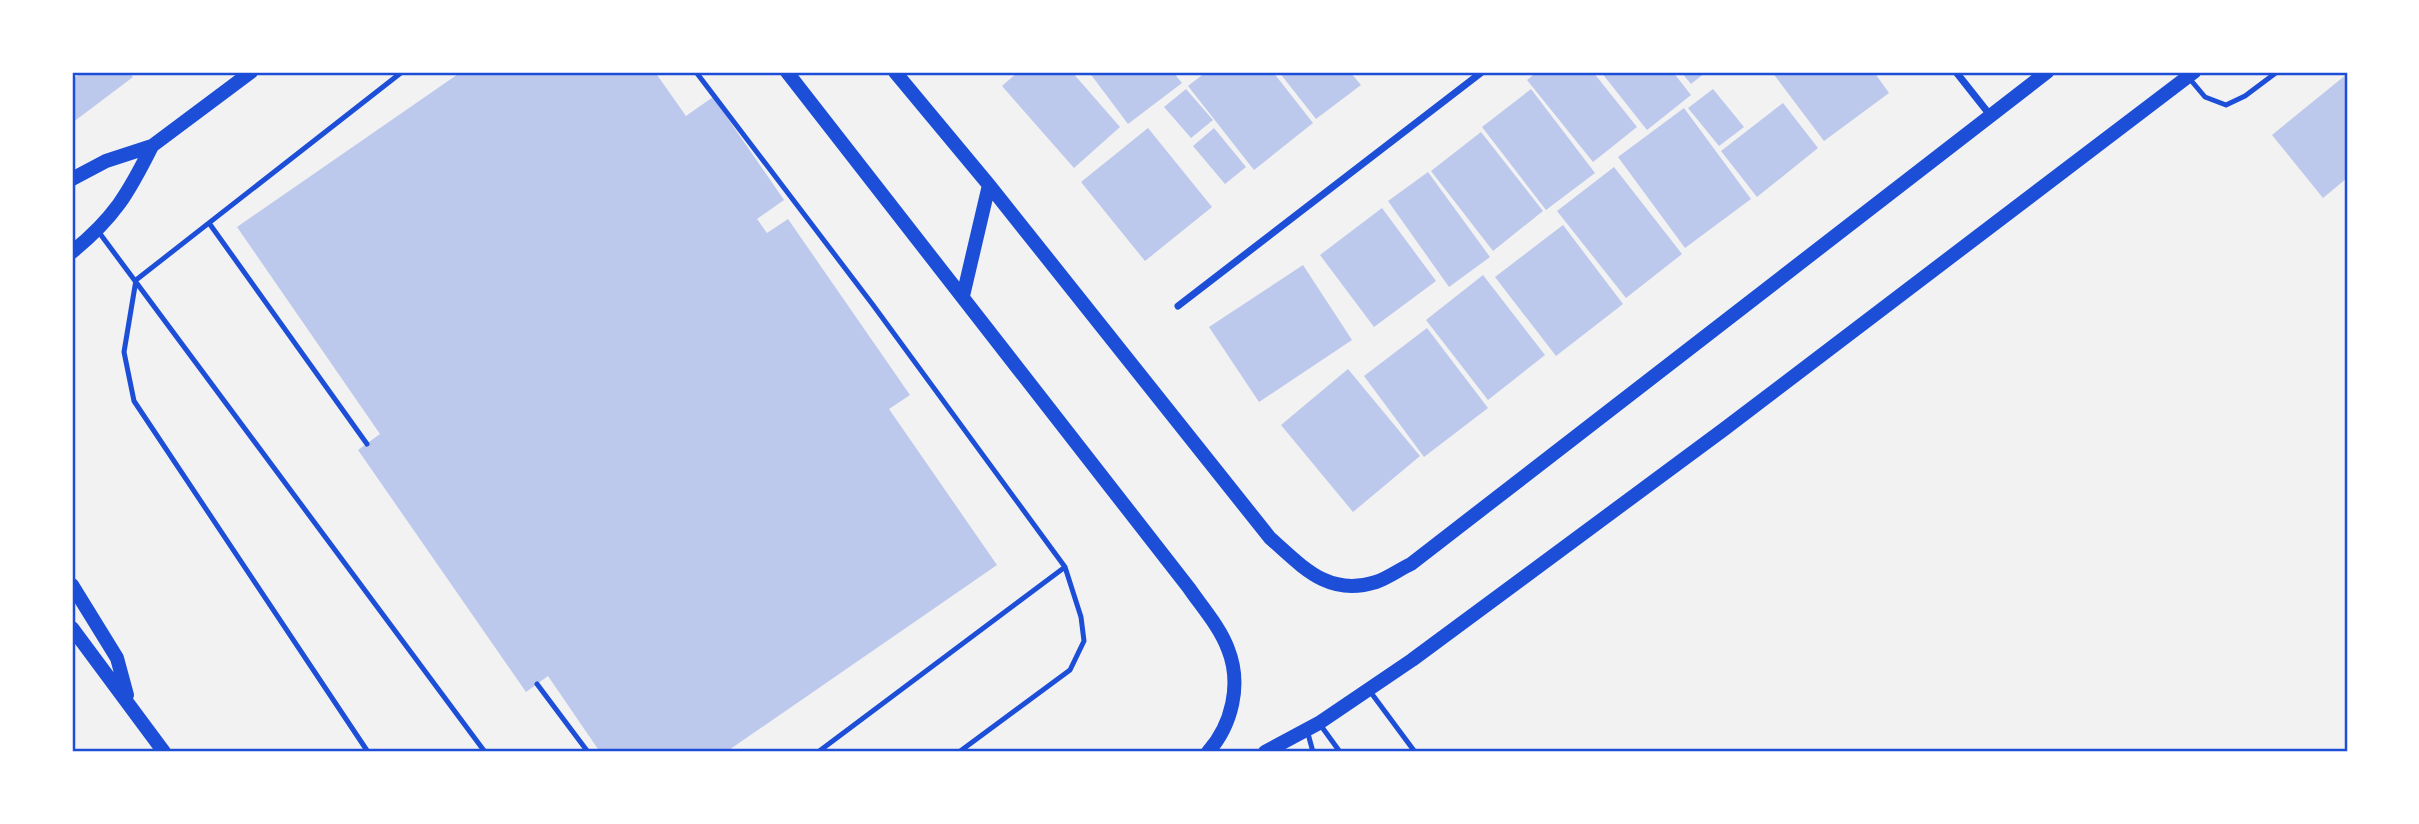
<svg xmlns="http://www.w3.org/2000/svg" width="2419" height="824" font-family="Roboto,sans-serif">
<style>
.building{fill:#bdc9ec}
.lines{fill:none;stroke-linecap:round;stroke-linejoin:round}
.service{stroke:#1d4ed8;stroke-width:5}
.minor{stroke:#1d4ed8;stroke-width:7}
.secondary{stroke:#1d4ed8;stroke-width:14}
.neatline{fill:none;stroke:#1d4ed8;stroke-width:2.5}
</style>
<rect width="100%" height="100%" fill="#f2f2f2"/>
<path class="building" d="M 82,72 L 129,72 L 133,77 L 72,123 L 72,80 Z
M 461,72 L 655,72 L 686,116 L 713,97 L 784,200 L 757,219 L 767,233 L 788,219 L 910,395 L 889,409 L 997,565 L 726,752 L 600,752 L 548,676 L 526,692 L 358,450 L 380,434 L 237,227 Z
M 1018,72 L 1072,72 L 1120,127 L 1074,168 L 1002,86 Z
M 1089,72 L 1173,72 L 1182,83 L 1128,124 Z
M 1206,72 L 1273,72 L 1313,123 L 1254,170 L 1188,86 Z
M 1279,72 L 1350,72 L 1361,85 L 1316,119 Z
M 1537,72 L 1593,72 L 1637,127 L 1593,162 L 1527,80 Z
M 1601,72 L 1673,72 L 1691,95 L 1647,130 Z
M 1681,72 L 1706,72 L 1691,84 Z
M 1772,72 L 1874,72 L 1889,93 L 1824,141 Z
M 2347,74 L 2347,178 L 2323,198 L 2272,135 Z
M 1186,89 L 1213,120 L 1191,138 L 1164,107 Z
M 1531,89 L 1595,173 L 1546,210 L 1482,127 Z
M 1713,89 L 1744,127 L 1719,146 L 1688,108 Z
M 1783,103 L 1818,148 L 1757,197 L 1721,151 Z
M 1684,108 L 1751,199 L 1685,248 L 1618,157 Z
M 1148,128 L 1212,207 L 1145,261 L 1081,182 Z
M 1214,128 L 1246,167 L 1225,184 L 1193,146 Z
M 1481,132 L 1543,211 L 1493,251 L 1431,171 Z
M 1614,167 L 1682,254 L 1626,298 L 1557,211 Z
M 1428,172 L 1490,257 L 1449,287 L 1388,201 Z
M 1382,208 L 1436,281 L 1374,327 L 1320,255 Z
M 1563,225 L 1623,304 L 1556,356 L 1495,277 Z
M 1303,265 L 1352,340 L 1259,402 L 1209,327 Z
M 1483,275 L 1545,355 L 1488,400 L 1426,320 Z
M 1427,328 L 1488,408 L 1424,457 L 1364,376 Z
M 1348,369 L 1420,456 L 1353,512 L 1281,425 Z"/>
<g class="lines">
<path class="service" d="M 696,72 L 873,305 L 1065,567 L 1081,617 L 1084,641 L 1070,670 L 959,752
M 2189,78 L 2205,97 L 2226,105 L 2245,96 L 2277,72
M 209,223 L 367,444
M 98,231 L 485,752
M 537,684 L 588,752
M 1369,690 L 1415,752
M 1319,723 L 1340,752
M 1307,730 L 1313,752
M 368,752 L 134,401 L 124,352 L 136,280 L 402,72
M 818,752 L 1065,567"/>
<path class="minor" d="M 1956,72 L 1990,115
M 1178,306 L 1482,72"/>
<path class="secondary" d="M 787,72 L 1189,588 C 1202,607 1220,627 1228,649 C 1242,684 1232,725 1208,752
M 895,72 L 989,185 L 1270,538 C 1303,567 1328,597 1376,582 C 1388,578 1400,569 1411,564 L 2047,72
M 72,179 L 106,161 L 152,146 L 251,72
M 72,252 C 114,218 128,194 152,146
M 963,296 L 989,185
M 72,585 L 117,658 L 127,695
M 72,628 L 164,752
M 1265,752 L 1319,723 L 1412,660 L 1723,430 L 2194,72"/>
</g>
<rect width="2419" height="824" fill="none" stroke="#ffffff" stroke-width="147"/>
<rect x="74" y="74" width="2272" height="676" class="neatline"/>
</svg>
